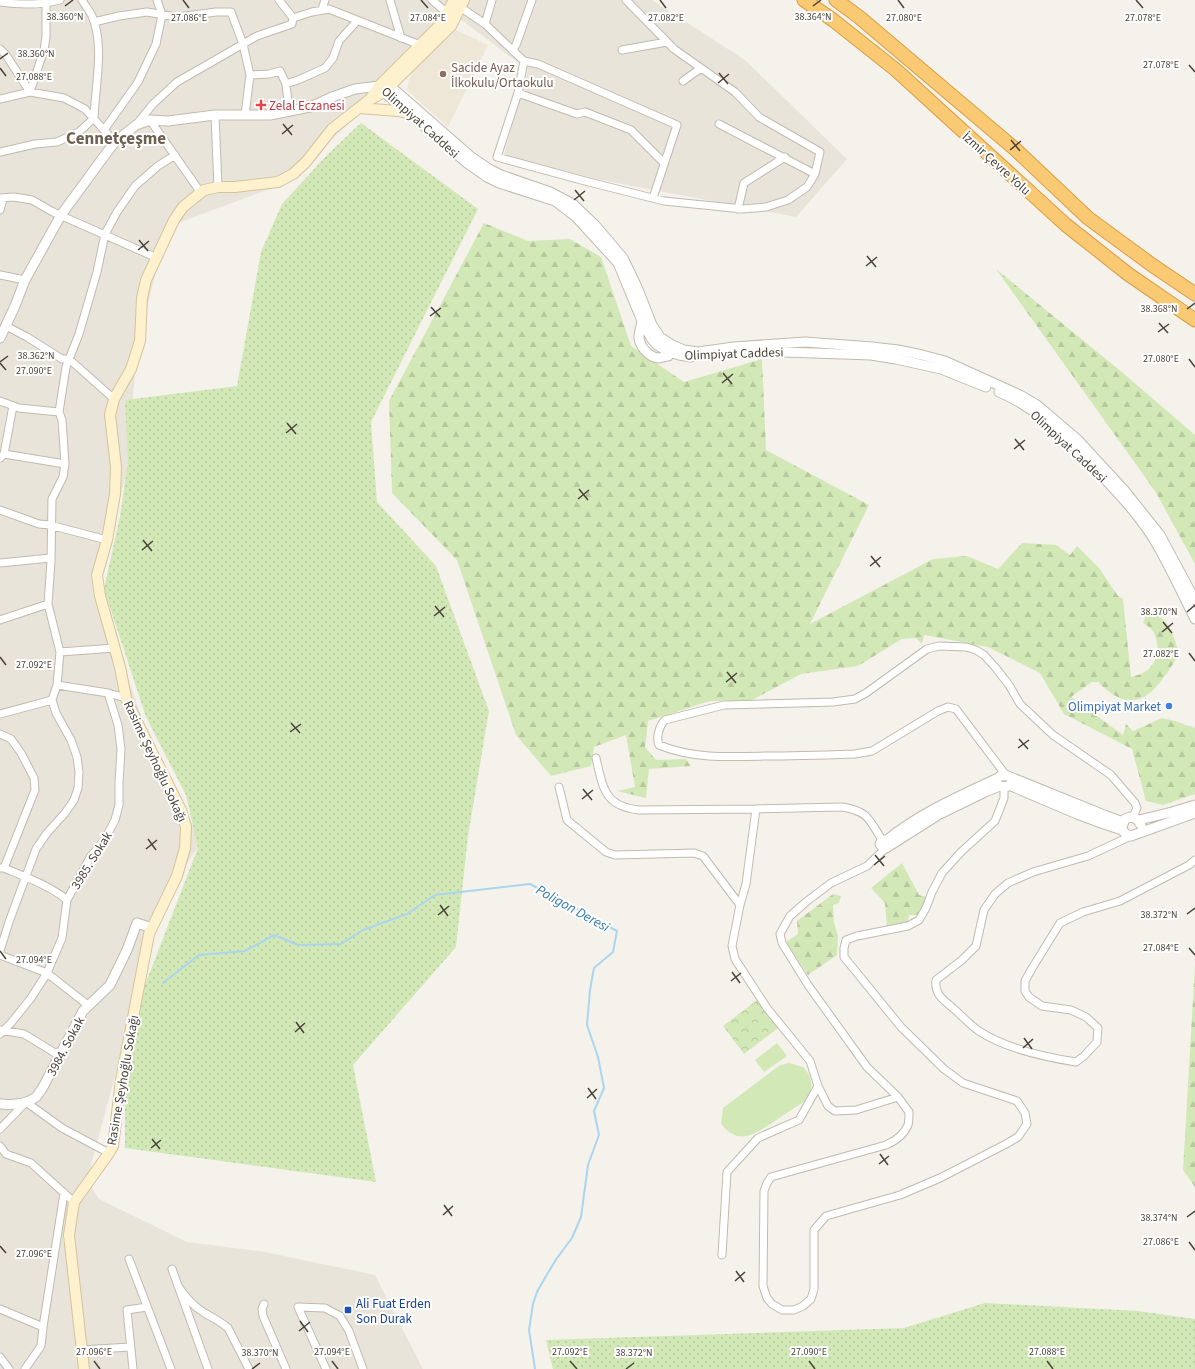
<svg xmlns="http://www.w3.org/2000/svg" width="1195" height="1369" font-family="'Source Sans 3',sans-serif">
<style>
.residential{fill:#e9e4da}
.education{fill:#eee7d7}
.grass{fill:url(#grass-dots)}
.forest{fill:url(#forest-firs)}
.park{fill:url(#park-crowns)}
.pitch{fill:#d3e8b7}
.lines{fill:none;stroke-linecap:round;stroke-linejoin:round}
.stream{stroke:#abd5ef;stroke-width:2}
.minor-casing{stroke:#c1baae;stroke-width:9}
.tertiary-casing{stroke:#c1baae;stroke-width:11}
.secondary-casing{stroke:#d3c49d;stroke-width:12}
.motorway-casing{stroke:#d99e42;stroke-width:15}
.minor{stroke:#fff;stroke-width:7}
.tertiary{stroke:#fff;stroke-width:9}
.secondary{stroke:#fdf1ce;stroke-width:10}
.motorway{stroke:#f9c973;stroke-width:13}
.ticks{fill:none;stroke:#4a4339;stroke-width:1.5}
.education-dot{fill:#8d6e63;stroke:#fff;stroke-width:1.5}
.health-dot{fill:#e0444e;stroke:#fff;stroke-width:1.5}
.shop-dot{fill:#3f7fe0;stroke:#fff;stroke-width:1.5}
.transit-dot{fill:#1a4fb4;stroke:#fff;stroke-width:1.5}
.labels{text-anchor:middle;stroke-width:4;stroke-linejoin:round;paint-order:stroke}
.education-label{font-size:13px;fill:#785e54;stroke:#fff;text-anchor:start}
.health-label{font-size:13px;fill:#be3a42;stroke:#fff;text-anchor:start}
.street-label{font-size:13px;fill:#4a4339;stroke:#fff}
.shop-label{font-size:13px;fill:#366cbe;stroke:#fff;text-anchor:end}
.transit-label{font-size:13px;fill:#164399;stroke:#fff;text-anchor:start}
.water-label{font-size:14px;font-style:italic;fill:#327bac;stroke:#fff}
.district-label{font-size:17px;font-weight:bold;fill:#6c6151;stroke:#fff}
.ticks-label{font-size:10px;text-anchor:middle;fill:#4a4339;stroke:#fff;stroke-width:4;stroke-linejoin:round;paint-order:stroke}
</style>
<defs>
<pattern id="grass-dots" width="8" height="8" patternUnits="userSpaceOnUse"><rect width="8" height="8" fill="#d3e8b7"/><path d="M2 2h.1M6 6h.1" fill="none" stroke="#b7c89e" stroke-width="1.8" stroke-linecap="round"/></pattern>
<pattern id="forest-firs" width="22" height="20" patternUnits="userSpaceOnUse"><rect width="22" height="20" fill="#d3e8b7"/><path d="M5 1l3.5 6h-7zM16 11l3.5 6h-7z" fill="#b7c89e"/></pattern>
<pattern id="park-crowns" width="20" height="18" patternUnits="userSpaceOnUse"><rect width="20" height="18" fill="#d3e8b7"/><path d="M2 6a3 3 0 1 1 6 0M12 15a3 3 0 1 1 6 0" fill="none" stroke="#b7c89e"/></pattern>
</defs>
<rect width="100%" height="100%" fill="#f5f2ec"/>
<path class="residential" d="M 0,0 L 652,0 L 745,60 L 847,159 L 796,217 L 502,161 L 528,70 L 459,18 L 286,183 L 167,227 L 137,348 L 127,472 L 95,581 L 147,734 L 201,842 L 162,902 L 87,1180 L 99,1199 L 187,1242 L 265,1252 L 375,1275 L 423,1369 L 0,1369 Z"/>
<path class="education" d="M 456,30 L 488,45 L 448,127 L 407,90 L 409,79 L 414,70 Z"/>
<path class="grass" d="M 361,123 L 478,209 L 371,422 L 377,502 L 436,566 L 489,711 L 468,836 L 456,947 L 353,1065 L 376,1182 L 125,1148 L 125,1078 L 145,985 L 198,848 L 186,795 L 146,717 L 104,589 L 120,516 L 128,461 L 125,400 L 237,386 L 261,252 L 282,204 L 328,154 Z
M 985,1303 L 1138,1311 L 1195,1319 L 1195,1369 L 553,1369 L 546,1340 L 904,1328 Z"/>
<path class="forest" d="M 484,223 L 528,241 L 570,239 L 601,257 L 631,346 L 684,382 L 762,359 L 766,450 L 869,505 L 810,624 L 933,559 L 967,556 L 998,569 L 1022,543 L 1056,545 L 1070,555 L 1077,546 L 1099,568 L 1118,596 L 1123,599 L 1131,677 C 1137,675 1142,674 1146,671 C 1159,663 1160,643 1153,631 C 1151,628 1146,625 1143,623 L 1148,608 C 1170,623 1172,628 1179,654 C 1158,689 1137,722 1098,682 L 1092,682 L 1071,697 L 1123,735 L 1126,724 L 1133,731 L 1162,718 L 1175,721 L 1195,728 L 1195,794 L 1163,805 L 1146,801 L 1132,749 L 1064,714 L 1040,673 L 988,647 L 924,635 L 922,644 L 916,638 L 902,639 L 858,666 L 801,674 L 752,700 L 710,701 L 648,721 L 645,747 L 656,760 L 686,759 L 691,766 L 649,769 L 646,798 L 617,791 L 635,787 L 626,735 L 594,747 L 591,766 L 551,776 L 516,735 L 457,560 L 392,493 L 389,401 Z
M 996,269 L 1123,373 L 1195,435 L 1195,564 L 1155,491 Z
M 902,863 L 919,895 L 928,897 L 919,915 L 909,915 L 907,924 L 887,927 L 885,903 L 871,888 Z
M 833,894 L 841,896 L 839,903 L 833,905 L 834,922 L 838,936 L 837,955 L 808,975 L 786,942 L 798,934 L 797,921 Z
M 1195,965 L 1195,1187 L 1183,1170 Z"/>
<path class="park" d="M 757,1000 L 778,1028 L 744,1054 L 723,1026 Z"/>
<path class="pitch" d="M 777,1043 L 787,1056 L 764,1072 L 755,1060 Z
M 789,1063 L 803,1067 C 814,1079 814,1089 804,1102 C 794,1108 785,1114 775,1121 C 756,1133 739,1147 721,1124 L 723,1108 L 780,1065 Z"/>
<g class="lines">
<path class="stream" d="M 163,983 L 199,955 L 245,951 L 274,935 L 298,945 L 341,944 L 363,930 L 407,914 L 435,895 L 530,884 L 617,931 L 613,952 L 594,968 L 590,990 L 587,1025 L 598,1057 L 604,1088 L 594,1111 L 599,1135 L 588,1165 L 581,1217 L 572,1238 L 557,1258 L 546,1276 L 537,1292 L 533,1304 L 529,1330 L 535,1369"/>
<defs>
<path id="minor" d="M 279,0 L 293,18
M 390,0 L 401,38
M 432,0 L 447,13
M 492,0 L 485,24 L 524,61 L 518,93 L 497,157 L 585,181 L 664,201 L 743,209 L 766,207 L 788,200 L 807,187 L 815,174 L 820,152 L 759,117 L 735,92 L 674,49 L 626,0
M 0,2 C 20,5 41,5 60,0
M 460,7 L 485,24
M 322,9 L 325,0
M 94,22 L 119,16 L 147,12 L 177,17 L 216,12 L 231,12 L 243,44 L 250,75 L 245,115
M 0,49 L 6,55 L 30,92 L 44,50 L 46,37 L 46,3
M 513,50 L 516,45 L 532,0
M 622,50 L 667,42
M 524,61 L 538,64 L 677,125 L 653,198
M 250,75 L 269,74 L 280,71 L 286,84
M 683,81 L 701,68
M 518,93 L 577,114 L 585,112 L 631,130 L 664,163
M 0,99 L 30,92 L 64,98 L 85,109 L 115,142
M 289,112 L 286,84 L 298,80 L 325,68 L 333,58 L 339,41 L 357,21
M 215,115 L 218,187
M 150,120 L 201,193
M 719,124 L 815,174
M 136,125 L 153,104 L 177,82 L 257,36 L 292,24 L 293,18 L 312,12 L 329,9 L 420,45
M 104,130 L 138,82 L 156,44 L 162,15 L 157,0
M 0,152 L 35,144 L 57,142 L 79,132 L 94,118 C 95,86 105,46 92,16 C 89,10 85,5 82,0
M 0,198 L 14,197 L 32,200 L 53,212 L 157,258
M 738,209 L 744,183 L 785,157
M 0,210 L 3,199
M 0,275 L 25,280
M 6,326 L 27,337 L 62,359 L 69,359 L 114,399
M 0,401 L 19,408 L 59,412
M 4,454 L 65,464
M 0,458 L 4,454 L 13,406
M 0,510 L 39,524 L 50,525 L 107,540
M 0,563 L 50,558
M 0,620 L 48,604
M 60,652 L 115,648
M 57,685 L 108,693 L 126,698
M 0,714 L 52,700
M 0,734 L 11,739 L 21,753 L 34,778 L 35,790 L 4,868
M 596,758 C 603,788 604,806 639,810 L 756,809 L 842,807 C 868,811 869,819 882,840
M 1005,774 L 956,709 L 948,707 L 938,711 L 872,751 L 855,754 C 825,755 795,756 766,756 C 730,757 693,759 659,745 C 656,738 659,726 665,720 L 724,705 L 833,702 L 855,699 L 866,693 L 927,649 L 939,646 L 966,647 L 976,650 L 984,655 L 995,667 L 1009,685 L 1020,704 L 1053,735 L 1111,775 L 1135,803 L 1137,808 L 1133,817
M 559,787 L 567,820 L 606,852 L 615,855 L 694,853 L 703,856 L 740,905
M 756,809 L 746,884 L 740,905 L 732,946 L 735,959 L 767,1008 L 810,1061 L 818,1086 L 828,1106 L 835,1111 L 856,1110 L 898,1097
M 1131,836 L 1088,856 L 1033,872 L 1008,883 L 995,894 L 984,910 L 976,946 L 962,960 L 936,980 C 934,995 944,1000 954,1009 C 962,1016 970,1025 979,1031 C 1006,1049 1044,1057 1076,1062 L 1084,1056 L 1097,1042 L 1098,1028 L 1086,1017 L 1071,1010 L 1042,1006 L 1029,997 L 1025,991 L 1025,981 L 1031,970 L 1060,923 L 1083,912 L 1120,901 L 1189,865 L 1195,860
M 888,846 L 867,866 L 831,883 L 806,902 L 790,916 L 780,934 L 782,943 L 808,985 L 867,1067 L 898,1097 L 909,1112 C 909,1116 909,1121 908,1125 C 904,1135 895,1141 886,1145 L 771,1177 L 767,1183 L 764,1191 L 763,1286 L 767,1298 L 772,1304 L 782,1310 L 794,1310 L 803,1306 L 811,1299 L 814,1289 L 814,1230 L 826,1216 L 900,1195 L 940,1178 L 1006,1144 L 1018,1137 L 1027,1124 L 1025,1113 L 1017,1101 L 963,1083 L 944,1069 L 901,1027 L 844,957 L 844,948 L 846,940 L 857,936 L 908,926 L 919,920 L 926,908 L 932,892 L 942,873 L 961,852 L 995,821 L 1004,798 L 1004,787
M 1,868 L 4,868 C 23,876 51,886 67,900
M 0,951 L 9,922 L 36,849 L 47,833 L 65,813 L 74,800 L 78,788 L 79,772 L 77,757 L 71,740 L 56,713 L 52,700 L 57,685 L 60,652 L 48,604 L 51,561 L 52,499 L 63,477 L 65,464 L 62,420 L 59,412 L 66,367 L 79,334 L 97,272 L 105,234 L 117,212 L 135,186 L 158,166 L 175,155
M 0,955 L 47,973 L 89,1006
M 0,1030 L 24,1034 L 55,1053 L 61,1051
M 0,1034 L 11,1023 L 31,998 L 47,973 L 62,938 L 67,900 L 91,856 L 105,839 L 115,820 L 119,805 L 119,783 L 121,749 L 118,725 L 108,693
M 0,1129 L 26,1102 L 62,1128 L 109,1153
M 0,1146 L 6,1154 L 31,1163 L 74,1202
M 722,1255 L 727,1172 L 758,1138 L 799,1120 L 818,1086
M 129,1259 L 171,1369
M 172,1269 L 208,1369
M 178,1286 C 185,1297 192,1305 203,1312 C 211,1317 220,1321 228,1328 L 249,1369
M 264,1304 L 262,1309 L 263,1316 L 286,1369
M 0,1309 L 43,1327 L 41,1346 L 25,1369
M 43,1327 L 64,1193
M 82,1350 L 130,1347
M 0,1357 L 9,1369
M 133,1369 L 127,1310 L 147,1307
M 326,1369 L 298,1307 L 325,1308 L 340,1316 L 349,1331 L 363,1369"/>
<path id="tertiary" d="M 380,87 L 384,92 L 467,163 L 487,177 L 499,183 L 555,201 L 576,217 L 618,263 L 642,321 L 651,338 L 657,345 L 669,352 L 679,355 L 691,357
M 642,321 C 641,327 639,332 639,338 C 640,347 649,357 658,358 C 661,358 665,356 668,356 L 669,350 L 668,348
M 0,338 L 15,306 L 25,280 L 61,215 L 105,155 L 115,142 L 136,125 L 150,120 L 168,121 L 215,115 L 270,115 L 310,107 L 332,97 L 355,89 L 379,86 L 390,86 L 470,156 L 489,169 L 501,175 L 550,192 L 573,204 L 595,225 L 623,258 L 637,287 L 652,325 L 660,337 L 672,345 L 684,350 L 698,352 L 734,347 L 805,342 L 872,347 L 898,350 L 922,355 L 945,361 L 1020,395 L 1037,405 L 1078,440 L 1125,491 L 1160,535 L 1195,600
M 753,351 L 871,355 L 896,359 L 941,369 L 986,387
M 999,392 C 1040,409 1071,443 1100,474 C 1122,497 1144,521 1159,548 C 1172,571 1183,595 1195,619
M 1139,820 L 1172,812 L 1195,805
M 1123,822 L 1104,815 L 1003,774 L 998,778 C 960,796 920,813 887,840 L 882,840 L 880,844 L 882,847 L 886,848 L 938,815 L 985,792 L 1000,786 L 1006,787 L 1009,785 L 1077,814 L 1104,824 L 1122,830 L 1126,834 L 1131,836 L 1195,813
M 1122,827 L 1125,819 L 1130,817 L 1137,819 L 1141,825
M 0,1104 C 11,1105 26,1105 36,1097 C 38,1095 40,1091 42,1089 L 83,1011 L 110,985 L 127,950 L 137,923 L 152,928"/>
<path id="secondary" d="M 370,99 L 379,86 L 441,24 L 454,0
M 359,108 L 398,111 L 411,114
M 84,1369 L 69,1235 L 74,1202 L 109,1153 L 113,1146 L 121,1080 L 149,934 L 177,876 L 185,848 L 186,827 L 181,810 L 134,716 L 126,698 L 120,667 L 100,596 L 97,575 L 107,540 L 115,494 L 116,467 L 110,415 L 114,399 L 131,369 L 140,341 L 142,298 L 146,280 L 174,220 L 183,207 L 204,190 L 218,187 L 235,187 L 278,182 L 293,174 L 306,162 L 332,129 L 369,100 L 384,92 L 451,26 L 464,0"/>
<path id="motorway" d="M 804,0 L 833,20 L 896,70 L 1066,225 L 1128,274 L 1195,320
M 836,0 L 859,17 L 1015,149 L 1088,218 L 1152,265 L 1195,294"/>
</defs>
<use href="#minor" class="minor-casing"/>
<use href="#tertiary" class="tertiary-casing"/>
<use href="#secondary" class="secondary-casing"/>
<use href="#motorway" class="motorway-casing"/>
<use href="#minor" class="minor"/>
<use href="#tertiary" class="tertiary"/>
<use href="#secondary" class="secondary"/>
<use href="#motorway" class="motorway"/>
</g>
<path class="ticks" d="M 183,0 L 189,8M 421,0 L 428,8M 660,0 L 666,8M 898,0 L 904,8M 1136,0 L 1143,8M 65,6 L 73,0M 813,6 L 821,0M 0,59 L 8,53M 1189,65 L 1195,72M 0,68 L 6,76M 719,73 L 728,84M 718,83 L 729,74M 283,124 L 292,135M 282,134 L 293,125M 1011,140 L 1020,151M 1010,150 L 1021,141M 575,190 L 584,201M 574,200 L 585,191M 139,240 L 148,251M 138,250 L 149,241M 867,256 L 876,267M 866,266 L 877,257M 431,307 L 440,317M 1187,309 L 1195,303M 430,316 L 441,308M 1159,323 L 1168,333M 1158,332 L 1169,324M 1189,359 L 1195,367M 0,362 L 8,356M 0,363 L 6,370M 723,373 L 732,384M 722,383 L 733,374M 287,423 L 296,434M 286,433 L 297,424M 1015,439 L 1024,450M 1014,449 L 1025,440M 579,489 L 588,500M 578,499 L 589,490M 143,540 L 152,551M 142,550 L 153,541M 871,556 L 880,567M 870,566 L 881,557M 435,606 L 444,617M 1187,612 L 1195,605M 434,616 L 445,607M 1163,622 L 1172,633M 1162,632 L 1173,623M 1189,653 L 1195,661M 0,657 L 6,665M 727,672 L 736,683M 726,682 L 737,673M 291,723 L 300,733M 290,732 L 301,724M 1019,739 L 1028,749M 1018,748 L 1029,740M 583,789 L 592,800M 582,799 L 593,790M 148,839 L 156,850M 146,849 L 157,840M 875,855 L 884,866M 874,865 L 885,856M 440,905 L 448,916M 1187,914 L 1195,908M 438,915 L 449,906M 1189,948 L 1195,955M 0,951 L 6,959M 732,972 L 740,983M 731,981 L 741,973M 296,1022 L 304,1033M 295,1032 L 305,1023M 1024,1038 L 1032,1049M 1023,1048 L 1033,1039M 588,1088 L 596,1099M 587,1098 L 597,1089M 152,1139 L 160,1149M 151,1148 L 161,1140M 880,1154 L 888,1165M 879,1164 L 889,1156M 444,1205 L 452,1216M 443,1215 L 453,1206M 1187,1217 L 1195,1211M 1189,1242 L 1195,1250M 0,1246 L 6,1253M 736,1271 L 744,1282M 735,1281 L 745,1272M 300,1321 L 308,1332M 299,1331 L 310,1322M 94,1361 L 100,1369M 332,1361 L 338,1369M 570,1361 L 577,1369M 809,1361 L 815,1369M 1047,1361 L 1053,1369M 252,1369 L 260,1363M 626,1369 L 634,1363"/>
<circle class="education-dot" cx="443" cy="74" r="4"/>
<path class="health-dot" d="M259 99h4v4h4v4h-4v4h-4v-4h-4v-4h4z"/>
<circle class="shop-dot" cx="1169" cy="706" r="4"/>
<rect class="transit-dot" x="344" y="1306" width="8" height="8" rx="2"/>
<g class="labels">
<g class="education-label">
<text x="451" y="72">Sacide Ayaz<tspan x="451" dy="15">İlkokulu/Ortaokulu</tspan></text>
</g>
<g class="health-label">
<text x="269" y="110">Zelal Eczanesi</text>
</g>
<g class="street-label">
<text transform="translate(421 122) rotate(42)" y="5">Olimpiyat Caddesi</text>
<text transform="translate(997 163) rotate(42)" y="5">İzmir Çevre Yolu</text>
<text transform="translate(734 353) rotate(-2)" y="5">Olimpiyat Caddesi</text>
<text transform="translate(1069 446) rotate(43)" y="5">Olimpiyat Caddesi</text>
<text transform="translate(156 761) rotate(65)" y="5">Rasime Şeyhoğlu Sokağı</text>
<text transform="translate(91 860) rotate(-58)" y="5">3985. Sokak</text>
<text transform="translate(65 1046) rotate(-62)" y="5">3984. Sokak</text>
<text transform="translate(122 1080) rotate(-80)" y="5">Rasime Şeyhoğlu Sokağı</text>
</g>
<g class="shop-label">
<text x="1161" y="711">Olimpiyat Market</text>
</g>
<g class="transit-label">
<text x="356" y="1308">Ali Fuat Erden<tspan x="356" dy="15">Son Durak</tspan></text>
</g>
<g class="water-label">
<text transform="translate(573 908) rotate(29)" y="5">Poligon Deresi</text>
</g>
<g class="district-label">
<text x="116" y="144">Cennetçeşme</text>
</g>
</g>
<g class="ticks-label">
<text x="65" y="20">38.360°N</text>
<text x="813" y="20">38.364°N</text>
<text x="189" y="21">27.086°E</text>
<text x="428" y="21">27.084°E</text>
<text x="666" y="21">27.082°E</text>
<text x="904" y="21">27.080°E</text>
<text x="1143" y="21">27.078°E</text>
<text x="36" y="57">38.360°N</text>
<text x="1161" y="68">27.078°E</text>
<text x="34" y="80">27.088°E</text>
<text x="1159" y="312">38.368°N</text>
<text x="36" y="359">38.362°N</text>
<text x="1161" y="362">27.080°E</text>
<text x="34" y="374">27.090°E</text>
<text x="1159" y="615">38.370°N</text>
<text x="1161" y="657">27.082°E</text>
<text x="34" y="668">27.092°E</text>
<text x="1159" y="918">38.372°N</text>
<text x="1161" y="951">27.084°E</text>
<text x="34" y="963">27.094°E</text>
<text x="1159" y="1221">38.374°N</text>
<text x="1161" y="1245">27.086°E</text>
<text x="34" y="1257">27.096°E</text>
<text x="94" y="1355">27.096°E</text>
<text x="332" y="1355">27.094°E</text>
<text x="570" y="1355">27.092°E</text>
<text x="809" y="1355">27.090°E</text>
<text x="1047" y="1355">27.088°E</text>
<text x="260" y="1356">38.370°N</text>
<text x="634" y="1356">38.372°N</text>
</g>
</svg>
